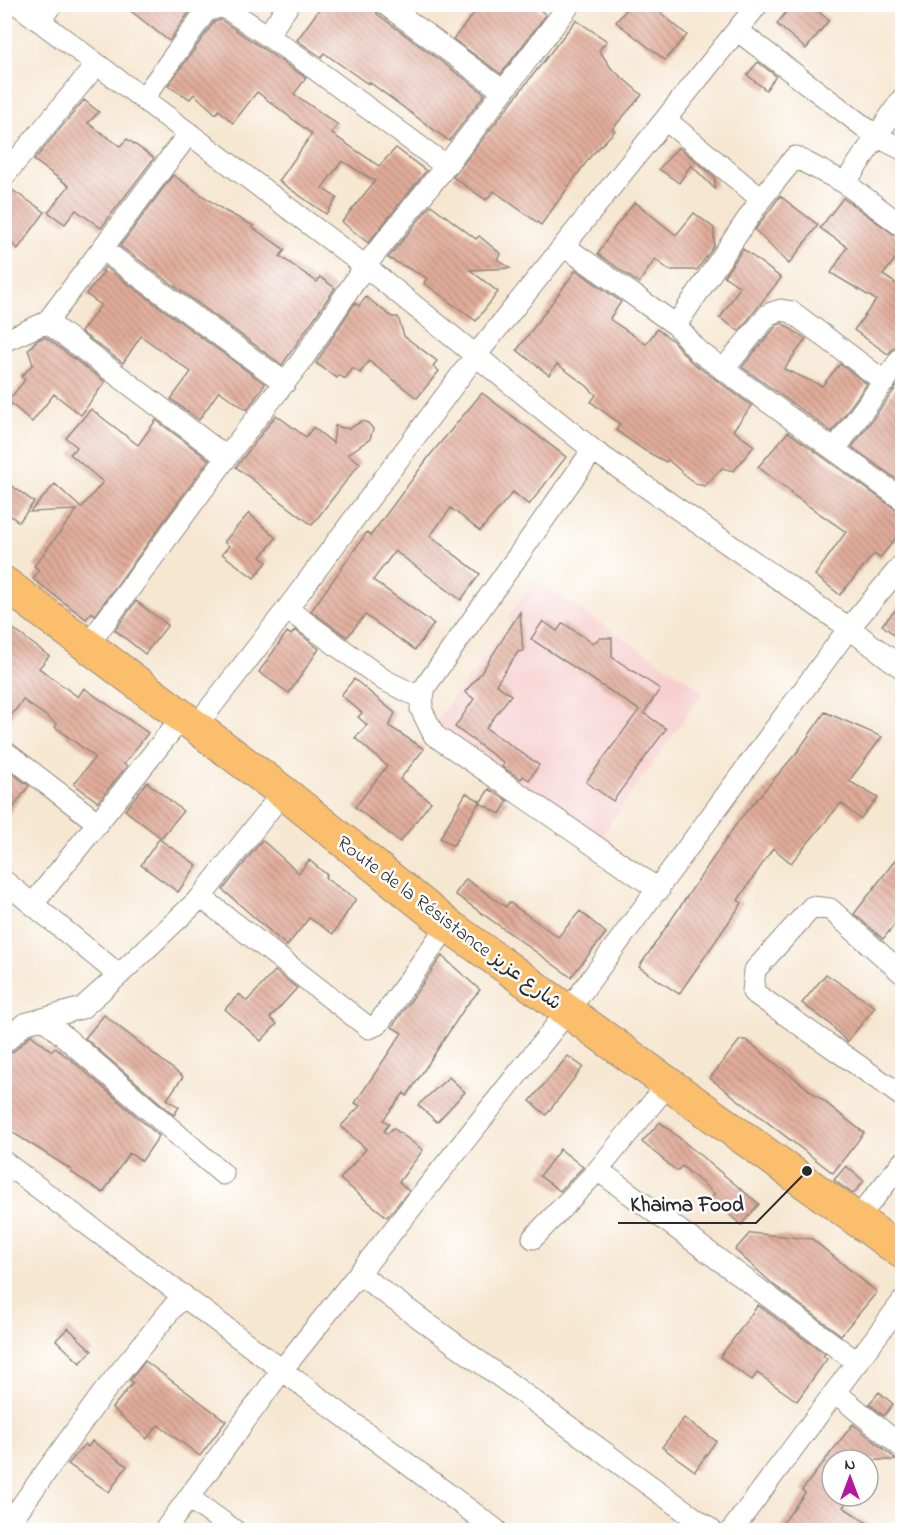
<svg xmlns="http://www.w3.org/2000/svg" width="907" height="1535" font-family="'Indie Flower','Playpen Sans Arabic',sans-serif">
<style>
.built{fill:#f7cfd0}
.building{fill:url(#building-back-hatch)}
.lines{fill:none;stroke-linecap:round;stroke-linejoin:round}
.street-casing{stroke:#90897e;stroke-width:23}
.primary-casing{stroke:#90897e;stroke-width:35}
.street{stroke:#fff;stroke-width:21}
.primary{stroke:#fabe6d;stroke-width:33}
.labels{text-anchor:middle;stroke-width:5;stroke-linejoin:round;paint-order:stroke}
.street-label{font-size:20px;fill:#2b2b2b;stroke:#fff}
.leader{fill:none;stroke:#2b2b2b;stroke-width:2}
.callout-dot{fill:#2b2b2b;stroke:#fff;stroke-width:2}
.callout-label{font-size:21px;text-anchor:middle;font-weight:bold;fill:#2b2b2b;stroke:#fff;stroke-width:5;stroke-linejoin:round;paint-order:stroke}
</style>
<defs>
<pattern id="building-back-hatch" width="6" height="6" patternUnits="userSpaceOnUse" patternTransform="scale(1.5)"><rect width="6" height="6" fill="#e1ac9a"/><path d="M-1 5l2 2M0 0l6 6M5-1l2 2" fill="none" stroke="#b78c7e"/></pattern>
</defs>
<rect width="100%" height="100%" fill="#fff"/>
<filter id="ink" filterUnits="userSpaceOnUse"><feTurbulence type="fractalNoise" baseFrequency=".0167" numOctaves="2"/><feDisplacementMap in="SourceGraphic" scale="12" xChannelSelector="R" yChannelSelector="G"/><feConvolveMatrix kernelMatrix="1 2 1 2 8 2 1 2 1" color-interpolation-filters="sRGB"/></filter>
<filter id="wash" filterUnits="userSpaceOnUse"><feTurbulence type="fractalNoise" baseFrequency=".008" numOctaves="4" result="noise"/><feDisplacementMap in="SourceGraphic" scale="24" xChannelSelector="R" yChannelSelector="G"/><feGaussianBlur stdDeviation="1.35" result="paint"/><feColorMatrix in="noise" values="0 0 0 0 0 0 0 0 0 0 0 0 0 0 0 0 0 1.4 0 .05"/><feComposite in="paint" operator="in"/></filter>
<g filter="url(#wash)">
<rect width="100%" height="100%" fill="#f6e7d1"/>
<path class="built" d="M 536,581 L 704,691 L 600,838 L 435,722 L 510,623 L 508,616 Z"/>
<g id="blocks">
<path class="building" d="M 122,4 L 195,4 L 169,41 Z
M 323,4 L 373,4 L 377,14 L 485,94 L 449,141 L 369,82 L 368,84 L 324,53 L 321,57 L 297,40 Z
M 482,4 L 533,4 L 546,15 L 501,74 L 453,39 Z
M 631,4 L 650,4 L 687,35 L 665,60 L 616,22 Z
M 792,4 L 809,4 L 829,20 L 806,49 L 777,24 Z
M 221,20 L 306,78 L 294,94 L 338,125 L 331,133 L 379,166 L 396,148 L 426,171 L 368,243 L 342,222 L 375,181 L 342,161 L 322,188 L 337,198 L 326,214 L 279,181 L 312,134 L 257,92 L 233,123 L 219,110 L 216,114 L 194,94 L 190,99 L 168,86 L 214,22 Z
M 576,20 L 607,41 L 599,50 L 611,68 L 642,95 L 612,129 L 615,131 L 590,157 L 541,225 L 494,191 L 486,200 L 453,177 Z
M 758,62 L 776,76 L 766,90 L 747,75 Z
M 84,100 L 99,112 L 88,123 L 120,146 L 127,139 L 154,158 L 101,228 L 76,210 L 65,224 L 48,212 L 69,186 L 34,160 Z
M 678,147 L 715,177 L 715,189 L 691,165 L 679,183 L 659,169 Z
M 173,175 L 225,211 L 254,226 L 252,227 L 285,250 L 280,256 L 317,282 L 320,277 L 335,288 L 282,365 L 120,246 Z
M 4,188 L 9,188 L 45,212 L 18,249 L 4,238 Z
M 780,196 L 818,225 L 789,264 L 755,230 Z
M 843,198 L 903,241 L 903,249 L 883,275 L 903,288 L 903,344 L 896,346 L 888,354 L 854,330 L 876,300 L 831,273 L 847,247 L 820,228 Z
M 635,202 L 676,235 L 694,213 L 714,228 L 714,246 L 697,270 L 669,270 L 655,259 L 639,283 L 598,254 L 614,228 Z
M 431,205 L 476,239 L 479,236 L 501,254 L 497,259 L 510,268 L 470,270 L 498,292 L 476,321 L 424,283 L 427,278 L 388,258 Z
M 743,249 L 781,278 L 739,331 L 720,318 L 740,287 L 724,276 Z
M 105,267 L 265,384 L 247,410 L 219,391 L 199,420 L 171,399 L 191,372 L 141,336 L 123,363 L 81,332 L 101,305 L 86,294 L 104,272 L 102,271 Z
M 576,270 L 621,302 L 610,318 L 611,320 L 646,344 L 657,329 L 672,340 L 690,361 L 752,406 L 733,430 L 754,446 L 734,471 L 722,468 L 705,486 L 696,484 L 668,460 L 666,462 L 644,450 L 616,430 L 620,424 L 591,402 L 596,395 L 587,386 L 557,364 L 549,375 L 517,350 Z
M 366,297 L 392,317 L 398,317 L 404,336 L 437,361 L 433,366 L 439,371 L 417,398 L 369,361 L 360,373 L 353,368 L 345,379 L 339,375 L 337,378 L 316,363 L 355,303 L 359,306 Z
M 782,323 L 806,339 L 784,369 L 822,386 L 840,364 L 867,384 L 832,432 L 742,367 L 777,325 Z
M 45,337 L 105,382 L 81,415 L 54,394 L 32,422 L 8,401 L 25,380 L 21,377 L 33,364 L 28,350 L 37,340 Z
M 903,378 L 903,484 L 852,447 Z
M 482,393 L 566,457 L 529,505 L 513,492 L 480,531 L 451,508 L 430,536 L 480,574 L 461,600 L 395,551 L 373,580 L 434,624 L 415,650 L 365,615 L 347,637 L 311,611 L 367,532 L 371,535 L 431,454 Z
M 91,409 L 138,445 L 156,420 L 209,460 L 95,615 L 92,612 L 86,619 L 33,579 L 39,570 L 34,566 L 77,510 L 30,512 L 55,484 L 81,508 L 103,482 L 70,454 L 77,447 L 66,438 Z
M 276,415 L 306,437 L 313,427 L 333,443 L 335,426 L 349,429 L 362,421 L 368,423 L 373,429 L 370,439 L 348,454 L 360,463 L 312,525 L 236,467 Z
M 788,432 L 895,509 L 903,511 L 903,529 L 880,558 L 874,554 L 840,595 L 815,575 L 846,532 L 790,493 L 791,492 L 758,467 Z
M 4,480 L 34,502 L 19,522 L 4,511 Z
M 249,513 L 276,538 L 261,557 L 267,562 L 254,578 L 222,554 L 229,546 L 224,542 Z
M 136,601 L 168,625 L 145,654 L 115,630 Z
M 903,602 L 903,642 L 882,625 Z
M 520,612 L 523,651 L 518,652 L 496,684 L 511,695 L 486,728 L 539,765 L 529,780 L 523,776 L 521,779 L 502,767 L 504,763 L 455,727 L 474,699 L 465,692 L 481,673 Z
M 543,621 L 557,631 L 563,623 L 593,643 L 600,638 L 612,638 L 612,657 L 660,689 L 644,713 L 666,729 L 613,801 L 586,782 L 639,710 L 531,639 Z
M 4,622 L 49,656 L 39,668 L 78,697 L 84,688 L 148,733 L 124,764 L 127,766 L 98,802 L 74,784 L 95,757 L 55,727 L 57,724 L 23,700 L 4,725 Z
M 295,630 L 319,649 L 289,693 L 259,672 L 287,632 L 291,635 Z
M 354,679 L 395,713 L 389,726 L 424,749 L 400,779 L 431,802 L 400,842 L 355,807 L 387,766 L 355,738 L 367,725 L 358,717 L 362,713 L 341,695 Z
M 825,712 L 882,737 L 849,781 L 878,798 L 860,819 L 841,803 L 791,863 L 773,848 L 738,900 L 742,903 L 679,994 L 639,967 L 739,820 L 798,751 Z
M 4,767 L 29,786 L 4,820 Z
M 147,782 L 183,811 L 161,838 L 125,810 Z
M 489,789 L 508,801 L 500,814 L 480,803 Z
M 466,793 L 480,801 L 453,846 L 440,838 Z
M 159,839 L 197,865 L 178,892 L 141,865 Z
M 262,840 L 299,873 L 309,860 L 327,875 L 325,878 L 356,899 L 333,934 L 309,918 L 287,946 L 223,890 Z
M 903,850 L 903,914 L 883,939 L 854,914 Z
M 466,879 L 506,907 L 509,902 L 558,937 L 580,911 L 606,933 L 571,977 L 455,894 Z
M 442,956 L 480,990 L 466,1006 L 407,1096 L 404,1093 L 383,1120 L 389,1124 L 384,1131 L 387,1134 L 393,1128 L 423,1150 L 399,1182 L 409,1191 L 387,1217 L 340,1179 L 366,1149 L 341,1126 L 360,1106 L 355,1103 L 402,1033 L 392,1027 Z
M 275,971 L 297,988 L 270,1018 L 277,1024 L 261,1041 L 225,1009 L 239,994 L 247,1001 Z
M 826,974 L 875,1007 L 847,1042 L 829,1023 L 802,1003 Z
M 104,1015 L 183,1077 L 167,1099 L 179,1107 L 174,1115 L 85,1038 Z
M 31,1035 L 52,1051 L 55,1048 L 69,1058 L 159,1136 L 142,1161 L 129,1153 L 103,1193 L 71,1172 L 72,1170 L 4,1127 L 4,1055 L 13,1052 Z
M 740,1040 L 746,1040 L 864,1133 L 833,1173 L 710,1078 Z
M 568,1056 L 583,1067 L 546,1115 L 530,1101 Z
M 449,1077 L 465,1092 L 437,1122 L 418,1105 Z
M 660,1122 L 759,1204 L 741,1225 L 711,1198 L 715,1194 L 682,1166 L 677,1171 L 642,1142 Z
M 560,1149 L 583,1167 L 560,1191 L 540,1176 Z
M 846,1166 L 864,1181 L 853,1194 L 834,1180 Z
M 750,1233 L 812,1239 L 877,1292 L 841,1335 L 774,1285 L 735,1250 Z
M 758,1305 L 825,1354 L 823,1356 L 827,1359 L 797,1401 L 757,1373 L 752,1380 L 720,1357 Z
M 68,1328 L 92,1351 L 80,1363 L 56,1340 Z
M 145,1361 L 226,1421 L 200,1456 L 158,1425 L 147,1439 L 112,1408 L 133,1383 L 130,1380 Z
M 879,1392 L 893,1404 L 884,1416 L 869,1404 Z
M 684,1418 L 716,1441 L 695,1471 L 662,1447 Z
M 853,1424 L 897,1460 L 832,1460 L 832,1496 L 851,1496 L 843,1507 L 878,1530 L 778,1530 L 805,1493 L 802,1490 Z
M 92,1441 L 127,1466 L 109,1492 L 68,1464 L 85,1444 L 88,1447 Z"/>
</g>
</g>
<g filter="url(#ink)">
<use href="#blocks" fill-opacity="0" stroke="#90897e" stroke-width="1.5"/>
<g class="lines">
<defs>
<path id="street" d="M 17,4 L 365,266 L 593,450 L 849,628 L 902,668
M 385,4 L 503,91
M 39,21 L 52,4
M 738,31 L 876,136 L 902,149
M 268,35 L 289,4
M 143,99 L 206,11 L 223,6 L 296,55 L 446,166
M 666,120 L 761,199
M 4,176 L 97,64
M 845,183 L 902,99
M 564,246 L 676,325 L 698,351 L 902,499
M 102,249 L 285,383
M 47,322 L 226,457
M 676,325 L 761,199 L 795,157 L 845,183 L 902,226
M 4,341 L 47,322 L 189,133
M 723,370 L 769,314 L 781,310 L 792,312 L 885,382
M 835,449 L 902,357
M 593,450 L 425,687 L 421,709 L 434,735 L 659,890
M 287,609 L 384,680 L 421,698
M 88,645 L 241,438 L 300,363 L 365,266 L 446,166 L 570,4
M 196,726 L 287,609 L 476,355 L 758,4
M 4,751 L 98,823
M 4,881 L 119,975
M 201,897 L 369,1028 L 378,1024 L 448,925
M 33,904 L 183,716
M 902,973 L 830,909 L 812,907 L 755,970 L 753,992 L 902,1096
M 44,1019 L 223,1174
M 4,1043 L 24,1024 L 82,1008 L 119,975 L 201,897 L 283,792
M 4,1162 L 496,1530
M 598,1170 L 858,1363
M 857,1219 L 902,1163
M 533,1238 L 598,1170 L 668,1084
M 359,1274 L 711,1530
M 836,1393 L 902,1447
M 189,1498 L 234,1530
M 4,1530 L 103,1393 L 183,1295
M 165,1530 L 282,1370 L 567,1012 L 849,628 L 902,565
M 732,1530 L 902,1302"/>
<path id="primary" d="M 4,583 L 283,792 L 448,925 L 902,1252"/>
</defs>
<use href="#street" class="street-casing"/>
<use href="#primary" class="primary-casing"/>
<use href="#street" class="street"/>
<use href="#primary" class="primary"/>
</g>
</g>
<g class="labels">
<g class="street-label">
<text transform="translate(450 922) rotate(37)" y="7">Route de la Résistance شارع عزيز</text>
</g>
</g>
<path class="leader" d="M807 1171L756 1223H618"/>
<circle class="callout-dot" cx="807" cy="1171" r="6"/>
<g class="callout-label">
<text x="687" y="1211">Khaima Food</text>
</g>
<rect width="907" height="1535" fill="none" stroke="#fff" stroke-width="24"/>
<g transform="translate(850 1478)"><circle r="28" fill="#ffffff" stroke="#aaaaaa" stroke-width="1.5"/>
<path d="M0-4.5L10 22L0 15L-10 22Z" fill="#b5179e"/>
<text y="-9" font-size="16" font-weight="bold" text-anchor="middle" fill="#2b2b2b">N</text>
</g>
</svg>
